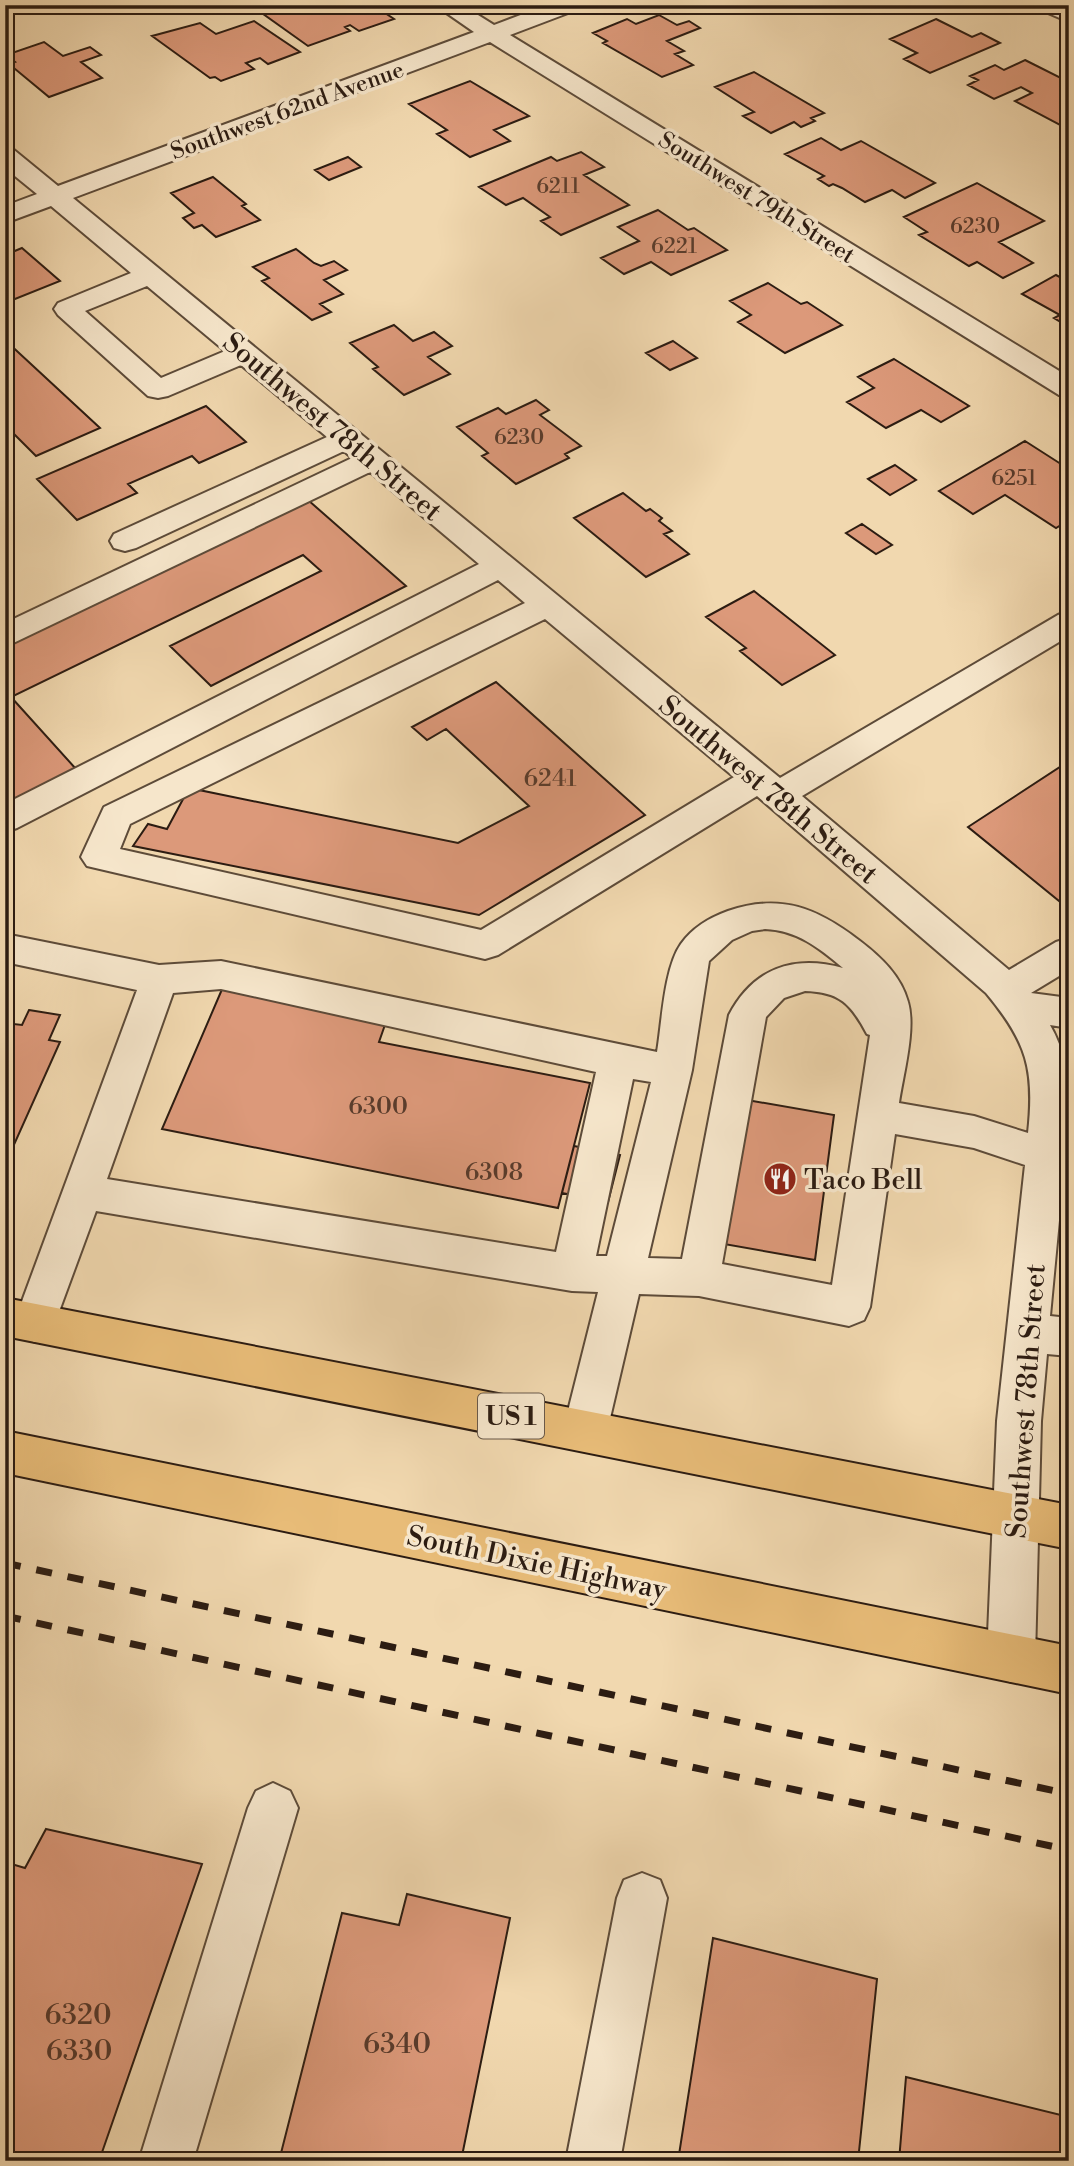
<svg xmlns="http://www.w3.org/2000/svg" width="1074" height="2166" font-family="'Libre Bodoni',serif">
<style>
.building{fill:#dc997a;stroke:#2c1c12;stroke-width:2}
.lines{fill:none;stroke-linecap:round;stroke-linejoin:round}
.minor-casing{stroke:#5d4b39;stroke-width:4}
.highway-casing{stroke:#2c1c12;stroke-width:4}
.minor{fill:#f6e6cb;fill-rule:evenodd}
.highway{fill:#e8bc78;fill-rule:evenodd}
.rail{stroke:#2c1c12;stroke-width:7;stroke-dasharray:16 16;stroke-linecap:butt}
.labels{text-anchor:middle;stroke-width:7;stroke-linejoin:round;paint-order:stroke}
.far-number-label{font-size:21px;fill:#583b2c}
.far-street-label{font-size:23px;fill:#2c1c12;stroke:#f6e6cb}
.number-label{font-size:24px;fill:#583b2c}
.shield{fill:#f6e6cb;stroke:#69594a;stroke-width:2}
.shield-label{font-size:26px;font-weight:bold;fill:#2c1c12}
.street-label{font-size:28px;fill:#2c1c12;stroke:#f6e6cb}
.poi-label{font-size:28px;fill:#2c1c12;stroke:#f6e6cb;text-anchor:start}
.near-number-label{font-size:28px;fill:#583b2c}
</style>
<rect width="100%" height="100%" fill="#f1d8af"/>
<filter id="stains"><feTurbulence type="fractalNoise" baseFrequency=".00286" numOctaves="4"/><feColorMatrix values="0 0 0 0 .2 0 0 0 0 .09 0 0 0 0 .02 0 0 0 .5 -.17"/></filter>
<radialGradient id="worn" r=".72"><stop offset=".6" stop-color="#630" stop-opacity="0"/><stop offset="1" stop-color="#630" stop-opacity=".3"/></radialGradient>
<path class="building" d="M 373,5 L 394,19 L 359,31 L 350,25 L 345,27 L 350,31 L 308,46 L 252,6 Z
M 659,15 L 677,25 L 689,21 L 700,28 L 667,41 L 684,51 L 675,54 L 693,65 L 662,77 L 603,43 L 607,41 L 593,33 L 627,19 L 636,24 Z
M 936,19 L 972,37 L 981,33 L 1000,43 L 930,73 L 904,59 L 917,53 L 890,39 Z
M 254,21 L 300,52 L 268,64 L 260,58 L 246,63 L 254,69 L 221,81 L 215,77 L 210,78 L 152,36 L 200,23 L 216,34 Z
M 44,42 L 63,56 L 90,47 L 101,55 L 81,62 L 102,78 L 49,97 L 9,64 L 15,62 L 6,55 Z
M 1025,60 L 1069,82 L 1069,121 L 1060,125 L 1015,101 L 1032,93 L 1021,87 L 994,99 L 968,85 L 978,80 L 970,76 L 995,65 L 1004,70 Z
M 754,72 L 824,113 L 811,118 L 815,121 L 801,127 L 794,122 L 771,133 L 743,116 L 754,112 L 715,87 Z
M 470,81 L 529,116 L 494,130 L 510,141 L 470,157 L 437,134 L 447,130 L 409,104 Z
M 821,138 L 841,150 L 861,141 L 935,183 L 905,198 L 892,190 L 865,202 L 842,188 L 833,184 L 829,186 L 818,179 L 824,176 L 785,154 Z
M 581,152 L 604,167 L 584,175 L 629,205 L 561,235 L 541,221 L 550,217 L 523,198 L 506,205 L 479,187 L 551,157 L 557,161 Z
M 348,157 L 361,167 L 329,180 L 315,170 Z
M 213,177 L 246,204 L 242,206 L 260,220 L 216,237 L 202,225 L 194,228 L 183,218 L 194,213 L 171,193 Z
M 977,183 L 1044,221 L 999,242 L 1033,263 L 1003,278 L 977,262 L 969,266 L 919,235 L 927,232 L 904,217 Z
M 658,210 L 688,230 L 694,228 L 727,250 L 671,275 L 651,262 L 624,274 L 601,258 L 639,241 L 618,227 Z
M 22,248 L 60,281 L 5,303 L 5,255 Z
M 296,249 L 314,263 L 321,266 L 334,261 L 347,270 L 324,280 L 343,294 L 320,304 L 331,312 L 312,320 L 262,281 L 269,278 L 253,267 Z
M 1056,275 L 1069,282 L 1069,327 L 1054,318 L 1060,315 L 1022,294 Z
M 768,283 L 801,304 L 807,302 L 842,325 L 785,353 L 738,322 L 751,315 L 730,301 Z
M 394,325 L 413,341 L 434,332 L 452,346 L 428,357 L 450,374 L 404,395 L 373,369 L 378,367 L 350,343 Z
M 5,340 L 100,428 L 36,456 L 5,425 Z
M 673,341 L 697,358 L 670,370 L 646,353 Z
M 894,359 L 969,406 L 941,422 L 921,410 L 886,428 L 847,402 L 874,388 L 858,377 Z
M 536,400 L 549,410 L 540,415 L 581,446 L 565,454 L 569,458 L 516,484 L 482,456 L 488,453 L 457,427 L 498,408 L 506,414 Z
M 206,406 L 246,442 L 199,463 L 192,456 L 128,484 L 137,493 L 77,520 L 37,479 Z
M 1025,441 L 1064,466 L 1069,464 L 1069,520 L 1056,528 L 1005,495 L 973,514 L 939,491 Z
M 895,465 L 916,480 L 890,495 L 868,479 Z
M 623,493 L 646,511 L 650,509 L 662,518 L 659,521 L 672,531 L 664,534 L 689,554 L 646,577 L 574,518 Z
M 308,500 L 406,586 L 211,686 L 170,646 L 321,571 L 303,555 L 11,697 L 76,769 L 10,803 L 5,797 L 5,644 Z
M 862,524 L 892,545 L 876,554 L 846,533 Z
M 754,591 L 835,655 L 782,685 L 740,651 L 746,648 L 706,617 Z
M 496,682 L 645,815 L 479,915 L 133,846 L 148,824 L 167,829 L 189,788 L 458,843 L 529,806 L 446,729 L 427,740 L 412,727 Z
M 1069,761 L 1069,906 L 1064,905 L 968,827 Z
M 223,987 L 387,1019 L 379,1042 L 590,1083 L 558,1208 L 162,1129 Z
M 29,1010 L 60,1015 L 49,1040 L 60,1042 L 13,1147 L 5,1146 L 5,1023 L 22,1025 Z
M 747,1100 L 834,1115 L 815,1260 L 724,1244 Z
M 574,1146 L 620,1155 L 608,1202 L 562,1193 Z
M 46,1829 L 202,1864 L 99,2161 L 5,2161 L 5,1862 L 25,1868 Z
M 407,1894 L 510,1918 L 461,2161 L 279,2161 L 342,1913 L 399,1925 Z
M 713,1938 L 877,1979 L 858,2161 L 678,2161 Z
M 906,2077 L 1069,2117 L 1069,2161 L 899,2161 Z"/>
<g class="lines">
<defs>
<path id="minor" d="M 435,5 L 462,5 L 494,25 L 547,5 L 579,5 L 576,10 L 510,35 L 1069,377 L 1069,397 L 1059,395 L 490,42 L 73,198 L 780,778 L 1058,615 L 1069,611 L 1069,636 L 802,796 L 1009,970 L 1056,942 L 1069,938 L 1069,970 L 1031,993 L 1069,998 L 1069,1028 L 1050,1025 C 1072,1063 1070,1103 1066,1145 L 1069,1146 L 1069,1180 L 1063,1178 L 1050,1316 L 1069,1318 L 1069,1356 L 1047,1354 L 1041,1421 L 1035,1658 L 1028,1675 L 1011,1682 L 994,1675 L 987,1658 L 997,1421 L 1025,1165 L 974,1148 L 895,1134 L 870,1307 L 864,1320 L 849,1326 L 699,1296 L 639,1294 L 607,1431 L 600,1445 L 585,1451 L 570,1445 L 563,1431 L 598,1292 L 572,1291 L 96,1211 L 50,1336 L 35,1342 L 20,1336 L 14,1323 L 137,990 L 5,962 L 5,934 L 159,965 L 221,961 L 657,1052 C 662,1022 664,968 681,944 C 693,927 709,918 728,911 C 781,893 817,908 860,941 C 881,957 901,976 908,1002 C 916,1029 903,1075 899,1103 L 974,1116 L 1028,1133 C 1035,1070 1027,1042 986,993 L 757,796 L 498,955 L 485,959 L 87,866 L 81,857 L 104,807 L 525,603 L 498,580 L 17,828 L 5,832 L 5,804 L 479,564 L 370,472 L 5,647 L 5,623 L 352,458 L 344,451 L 136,548 L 125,551 L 114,548 L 110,541 L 114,534 L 327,437 L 241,365 L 168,396 L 158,398 L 148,396 L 58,315 L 54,309 L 58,303 L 131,273 L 51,206 L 5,223 L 5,206 L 37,194 L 5,168 L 5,148 L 14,150 L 58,186 L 474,32 ZM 147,286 L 225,351 L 161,378 L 85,311 ZM 545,619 L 734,777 L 481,930 L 120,849 L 130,824 ZM 765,929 C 797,930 819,948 843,968 C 793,954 753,969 729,1015 L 682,1259 L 648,1258 L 692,1070 L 709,961 L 732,940 L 752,931 ZM 221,989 L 596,1072 L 556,1252 L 107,1179 L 173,993 ZM 805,991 C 840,992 851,1004 867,1034 L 870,1035 L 832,1285 L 722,1264 L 766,1017 L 784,998 ZM 633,1079 L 651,1082 L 607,1256 L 596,1256 Z
M 1038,5 L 1069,6 L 1069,22 L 1041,10 Z
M 273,1783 L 290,1791 L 298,1808 L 193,2161 L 139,2161 L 248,1808 L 256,1791 Z
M 642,1873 L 660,1880 L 667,1898 L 620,2161 L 566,2161 L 617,1898 L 624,1880 Z"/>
<path id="highway" d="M 5,1298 L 1069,1505 L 1069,1549 L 5,1336 Z
M 5,1431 L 1069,1646 L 1069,1694 L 5,1473 Z"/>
</defs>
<use href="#minor" class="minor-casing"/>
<use href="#highway" class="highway-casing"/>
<use href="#minor" class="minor"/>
<use href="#highway" class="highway"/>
<path class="rail" d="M 5,1563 L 1069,1794
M 5,1616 L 1069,1850"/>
</g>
<defs>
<symbol id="restaurant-disc" viewBox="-11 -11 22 22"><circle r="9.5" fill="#8f2418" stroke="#f6e6cb"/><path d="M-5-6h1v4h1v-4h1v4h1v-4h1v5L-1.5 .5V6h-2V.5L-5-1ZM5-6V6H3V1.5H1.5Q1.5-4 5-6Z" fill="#fff"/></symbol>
</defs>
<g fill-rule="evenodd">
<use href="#restaurant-disc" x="761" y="1160" width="38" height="38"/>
</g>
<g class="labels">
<g class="far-number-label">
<text x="558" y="193">6211</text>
<text x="975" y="233">6230</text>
<text x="674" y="253">6221</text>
<text x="519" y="444">6230</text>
<text x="1014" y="485">6251</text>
</g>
<g class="far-street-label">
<text transform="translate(287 110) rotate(-20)" y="8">Southwest 62nd Avenue</text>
<text transform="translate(757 197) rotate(32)" y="8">Southwest 79th Street</text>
</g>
<g class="number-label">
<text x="550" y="786">6241</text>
<text x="378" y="1114">6300</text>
<text x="494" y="1180">6308</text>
</g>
<rect class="shield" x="478" y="1393.5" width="66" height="45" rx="5"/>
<g class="shield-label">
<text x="511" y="1425">US 1</text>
</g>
<g class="street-label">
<text transform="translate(333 426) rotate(40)" y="10">Southwest 78th Street</text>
<text transform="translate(769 789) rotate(40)" y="10">Southwest 78th Street</text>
<text transform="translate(1025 1401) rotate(-86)" y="10">Southwest 78th Street</text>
<text transform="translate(537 1562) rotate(12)" y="10">South Dixie Highway</text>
</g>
<g class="poi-label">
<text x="804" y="1189">Taco Bell</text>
</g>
<g class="near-number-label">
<text x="78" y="2024">6320</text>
<text x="397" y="2053">6340</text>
<text x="79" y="2060">6330</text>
</g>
</g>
<rect width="1074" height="2166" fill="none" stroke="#f1d8af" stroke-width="28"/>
<rect x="7" y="7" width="1060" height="2152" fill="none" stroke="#2c1c12" stroke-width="3.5"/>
<rect x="14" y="14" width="1046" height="2138" fill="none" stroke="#2c1c12" stroke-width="2"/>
<rect width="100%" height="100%" filter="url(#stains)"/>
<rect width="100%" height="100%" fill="url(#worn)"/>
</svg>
